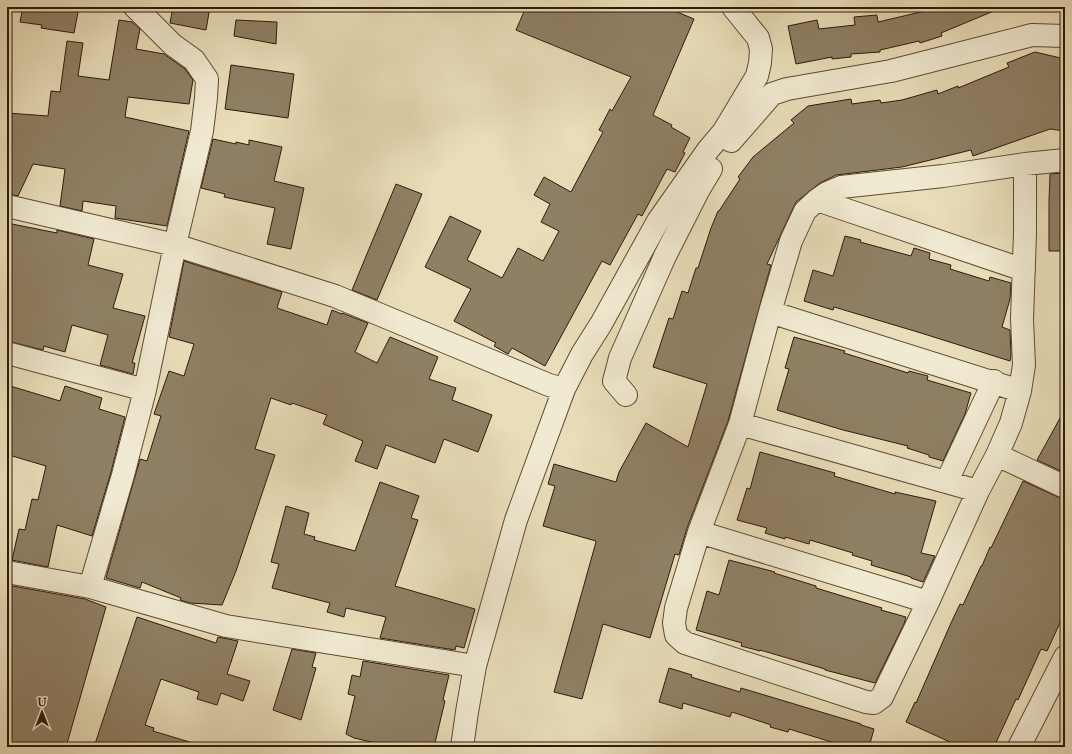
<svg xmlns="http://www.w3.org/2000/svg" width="1072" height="754" font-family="'IM FELL Double Pica',serif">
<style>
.building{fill:#8f8065;stroke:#2e1a08}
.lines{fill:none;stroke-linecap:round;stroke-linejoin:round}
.street-casing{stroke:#5d4b34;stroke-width:24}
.street{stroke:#f1ead2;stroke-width:22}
</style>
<rect width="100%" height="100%" fill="#e9deba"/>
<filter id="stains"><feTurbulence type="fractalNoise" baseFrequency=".005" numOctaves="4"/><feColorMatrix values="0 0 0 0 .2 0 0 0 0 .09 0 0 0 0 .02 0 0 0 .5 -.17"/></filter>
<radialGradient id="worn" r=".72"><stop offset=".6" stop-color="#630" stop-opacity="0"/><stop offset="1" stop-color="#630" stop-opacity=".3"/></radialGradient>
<path class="building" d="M 23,7 L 79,7 L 74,33 L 41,28 L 42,25 L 20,22 Z
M 173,7 L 210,7 L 206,30 L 170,23 Z
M 526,7 L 665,7 L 694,19 L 653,115 L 672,125 L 671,127 L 690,138 L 683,152 L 685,153 L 675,172 L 667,169 L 642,216 L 638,214 L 610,265 L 602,261 L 545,366 L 512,348 L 508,354 L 494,346 L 496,343 L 454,321 L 471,289 L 425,267 L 450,216 L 481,231 L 467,260 L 502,278 L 518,248 L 543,261 L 559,231 L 541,222 L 550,204 L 534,195 L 544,177 L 571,192 L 603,132 L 599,130 L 610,109 L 612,111 L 631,77 L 516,30 Z
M 942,7 L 1001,7 L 1001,8 L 941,33 L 942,36 L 920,43 L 919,41 L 880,50 L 880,52 L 851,54 L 851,57 L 832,59 L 832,57 L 796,64 L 788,26 L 817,20 L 819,29 L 855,25 L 854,17 L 877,15 L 878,22 Z
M 119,20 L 132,22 L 140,29 L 136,49 L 164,54 L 185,69 L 193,80 L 189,104 L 128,97 L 125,117 L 189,131 L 167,226 L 115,218 L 116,206 L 83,201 L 82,211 L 60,206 L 65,169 L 33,164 L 18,196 L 7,194 L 7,113 L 48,116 L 51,91 L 60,92 L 67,41 L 83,43 L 78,76 L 109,80 Z
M 236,20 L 277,22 L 276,44 L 234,36 Z
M 1035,52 L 1065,59 L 1065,131 L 1050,129 L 973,156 L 971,150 L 902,167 L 836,175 L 820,183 L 796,202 L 767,264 L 771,265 L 728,421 L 687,528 L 679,555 L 675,554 L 650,638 L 603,624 L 582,699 L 554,692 L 596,542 L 596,541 L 543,526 L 555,486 L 548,484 L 554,464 L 616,482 L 619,472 L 646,423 L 688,447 L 707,384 L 653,367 L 669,318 L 673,319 L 682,291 L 688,293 L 696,268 L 698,268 L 711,228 L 718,211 L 719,211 L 740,179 L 738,177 L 753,157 L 794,123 L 791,120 L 808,106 L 851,99 L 852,104 L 880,100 L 881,103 L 902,100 L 937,90 L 938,94 L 958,86 L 958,88 L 1009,67 L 1007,63 Z
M 231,65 L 294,74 L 288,118 L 225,109 Z
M 213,139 L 236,144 L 236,142 L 249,145 L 249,140 L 282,147 L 274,181 L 304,188 L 291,249 L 267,244 L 275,208 L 224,197 L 225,194 L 201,188 Z
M 1065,173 L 1065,251 L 1049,251 L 1049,201 L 1050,174 Z
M 396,184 L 422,194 L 377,300 L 352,290 Z
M 7,223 L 57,233 L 57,230 L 94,239 L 88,265 L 123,274 L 113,308 L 145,316 L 132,363 L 135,363 L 133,374 L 100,365 L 108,335 L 72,325 L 65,352 L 44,346 L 43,350 L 7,341 Z
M 845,236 L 861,240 L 860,242 L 911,256 L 914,248 L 930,253 L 929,259 L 951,265 L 950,269 L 989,281 L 990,277 L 1011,283 L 1010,299 L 1002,327 L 1010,330 L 1011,356 L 1010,361 L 921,333 L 834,307 L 833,310 L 804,301 L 813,270 L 833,276 Z
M 184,261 L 282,292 L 277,308 L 327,325 L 332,310 L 342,314 L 342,313 L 368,323 L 355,352 L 377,363 L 390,337 L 438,357 L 429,379 L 456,388 L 452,400 L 492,415 L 478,452 L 444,439 L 435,463 L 386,445 L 377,469 L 355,461 L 363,441 L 323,424 L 327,415 L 292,403 L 291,405 L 271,398 L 255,449 L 275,455 L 236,571 L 222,605 L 190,603 L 180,600 L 181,598 L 142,582 L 140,588 L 106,578 L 140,459 L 147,461 L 161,416 L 154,414 L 169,371 L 184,376 L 194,344 L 169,337 Z
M 794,337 L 845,351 L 844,353 L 886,366 L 908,373 L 909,371 L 928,376 L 927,380 L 971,393 L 965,414 L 943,461 L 929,457 L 929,455 L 907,448 L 908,446 L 843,430 L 777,410 L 789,369 L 785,368 Z
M 7,385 L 60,401 L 65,386 L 102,398 L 99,409 L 125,417 L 111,472 L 92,536 L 57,525 L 48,567 L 12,560 L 19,529 L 25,530 L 32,499 L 38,500 L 46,466 L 9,455 L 11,448 L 7,447 Z
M 1065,409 L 1065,473 L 1037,460 Z
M 760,452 L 835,473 L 834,476 L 895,494 L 895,492 L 936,501 L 921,553 L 935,556 L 923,582 L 911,578 L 911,577 L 871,565 L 872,561 L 852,555 L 853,553 L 810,540 L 809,544 L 785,537 L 785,539 L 765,533 L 767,528 L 737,520 L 747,488 L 750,489 Z
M 1023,481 L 1060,498 L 1065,499 L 1065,612 L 1047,651 L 1041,649 L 1018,700 L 1016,699 L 994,747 L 961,747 L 906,722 L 915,702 L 916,703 L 951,623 L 960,604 L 963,605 L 981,566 L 982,566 L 990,547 L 991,548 Z
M 380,482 L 419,496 L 411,518 L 418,520 L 395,586 L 475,609 L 464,648 L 456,646 L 455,650 L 380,638 L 386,617 L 346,608 L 344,617 L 327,612 L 330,603 L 272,588 L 279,564 L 271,562 L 286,506 L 309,513 L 304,534 L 315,537 L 314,540 L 355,551 Z
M 729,560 L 775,572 L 774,573 L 816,586 L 816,588 L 882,608 L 881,610 L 906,617 L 904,624 L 875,683 L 825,670 L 825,669 L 760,650 L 760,651 L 741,646 L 742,643 L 696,630 L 707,591 L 719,595 Z
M 7,585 L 85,599 L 106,607 L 66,747 L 7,747 Z
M 137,617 L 216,643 L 218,637 L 238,641 L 227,674 L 250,681 L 243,701 L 221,693 L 217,705 L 197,699 L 199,692 L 161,679 L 145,725 L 154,728 L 153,731 L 193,743 L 193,747 L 94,747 Z
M 292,649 L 316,653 L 312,667 L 316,668 L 301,720 L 273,710 Z
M 363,661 L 449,675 L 443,700 L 445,701 L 434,747 L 392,747 L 354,738 L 346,734 L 355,696 L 348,694 L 352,675 L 360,677 Z
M 669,668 L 692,675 L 691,677 L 740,692 L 741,688 L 861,724 L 861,725 L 874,729 L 869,747 L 848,747 L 789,729 L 788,732 L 770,727 L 771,725 L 732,712 L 730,717 L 683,703 L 682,709 L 659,702 Z"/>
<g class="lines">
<defs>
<path id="street" d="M 731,141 L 772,94 L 787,89 L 891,71 L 1032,35 L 1065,36
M 1025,164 L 1025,233 L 1022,319 L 1024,365 L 1020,391 L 1011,423 L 997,455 L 978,491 L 928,602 L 882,697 L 874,703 L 866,702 L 685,643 L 676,635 L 674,623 L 676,608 L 699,532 L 740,424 L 770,312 L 791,241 L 805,211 L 817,200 L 827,193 L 841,187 L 943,176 L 1025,164 L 1065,160
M 817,200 L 1024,270
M 7,206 L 175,245 L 335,296 L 549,385 L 564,389 L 582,354 L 601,324 L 658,221 L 708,150 L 724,131 L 757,76 L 760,63 L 761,49 L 758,38 L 733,7
M 770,312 L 1020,391
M 7,353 L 145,390
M 626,395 L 614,381 L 620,358 L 665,256 L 699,189 L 711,169
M 740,424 L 978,491
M 997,455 L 1065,487
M 947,481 L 994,381
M 699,532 L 928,602
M 7,572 L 90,587 L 226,626 L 475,666
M 90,587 L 123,475 L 145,390 L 175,245 L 202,131 L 206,98 L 207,79 L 194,60 L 173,45 L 135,7
M 462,747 L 467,712 L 475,666 L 516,520 L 564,389
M 1019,747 L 1065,657"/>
</defs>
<use href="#street" class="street-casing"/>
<use href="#street" class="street"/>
</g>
<rect width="1072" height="754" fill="none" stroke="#e9deba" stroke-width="24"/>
<rect x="8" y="8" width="1056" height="738" fill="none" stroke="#2e1a08" stroke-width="2"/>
<rect x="12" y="12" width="1048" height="730" fill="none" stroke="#2e1a08"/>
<g transform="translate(42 712)" stroke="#f1ead2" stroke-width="3" paint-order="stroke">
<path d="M0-3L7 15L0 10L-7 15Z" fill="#2e1a08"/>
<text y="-6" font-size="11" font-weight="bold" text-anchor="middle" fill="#2e1a08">U</text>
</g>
<rect width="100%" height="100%" filter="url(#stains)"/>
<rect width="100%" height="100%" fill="url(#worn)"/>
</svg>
